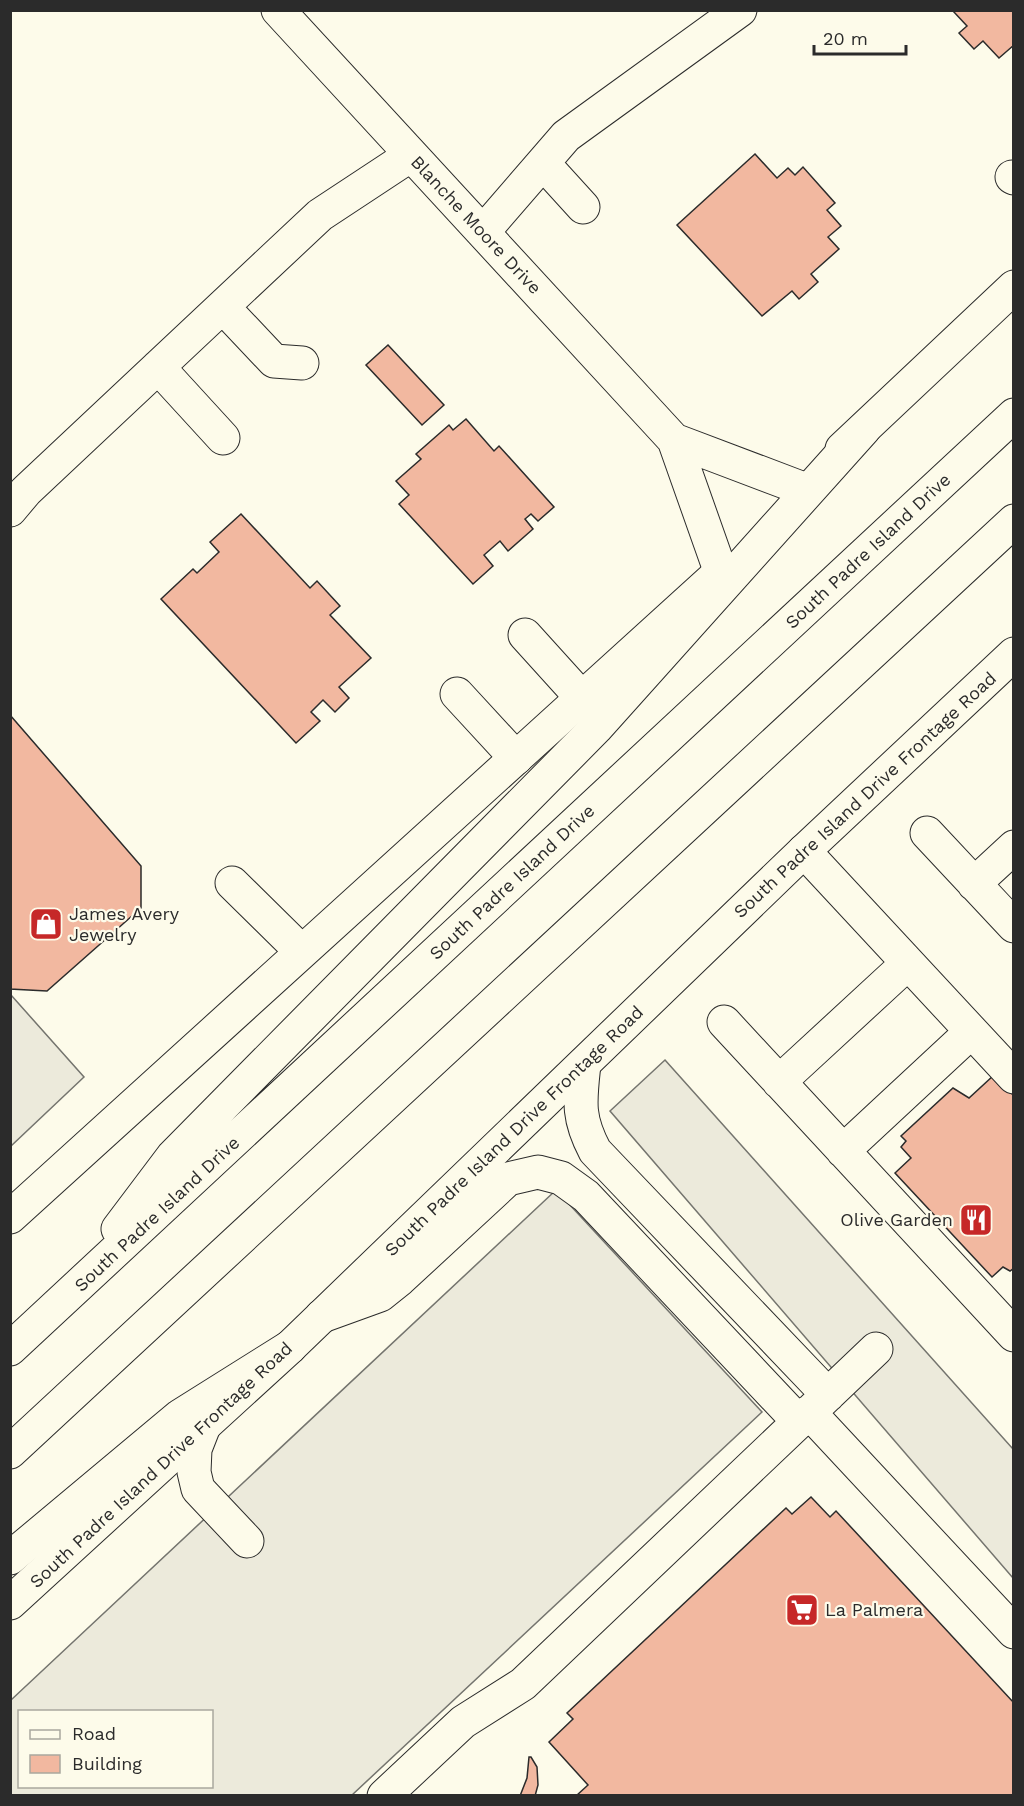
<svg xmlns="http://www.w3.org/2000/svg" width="1024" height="1806" font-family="'Work Sans',sans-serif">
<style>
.parking{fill:#eceadb;stroke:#74746e;stroke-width:1.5;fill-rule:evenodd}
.building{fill:#f2b8a0;stroke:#2b2b2b;stroke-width:1.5}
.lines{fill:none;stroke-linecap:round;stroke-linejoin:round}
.minor-casing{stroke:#2b2b2b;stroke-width:35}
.major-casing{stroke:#2b2b2b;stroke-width:35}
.highway-casing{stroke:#2b2b2b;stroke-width:35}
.minor{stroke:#fdfbea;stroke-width:33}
.major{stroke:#fdfbea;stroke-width:33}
.highway{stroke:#fdfbea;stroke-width:33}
.labels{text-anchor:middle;stroke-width:4.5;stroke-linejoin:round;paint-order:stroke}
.street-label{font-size:18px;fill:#2b2b2b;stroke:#fdfbea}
.poi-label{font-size:18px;fill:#2b2b2b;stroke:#fdfbea;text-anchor:start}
</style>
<rect width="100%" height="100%" fill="#fdfbea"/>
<path class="parking" d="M 11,995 L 84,1077 L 11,1146 Z
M 665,1060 L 1013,1449 L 1013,1578 L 610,1111 Z
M 556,1190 L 762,1412 L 352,1795 L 11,1796 L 11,1700 ZM 20,1712 L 212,1712 L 212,1786 L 20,1786 Z"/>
<path class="building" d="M 1014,10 L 1014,45 L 999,58 L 983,41 L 974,49 L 959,33 L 967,26 L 953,11 Z
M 755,154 L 777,178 L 788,168 L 795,175 L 803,167 L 835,203 L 827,210 L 841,226 L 828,237 L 839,249 L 811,274 L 818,282 L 799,299 L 792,291 L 762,316 L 677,225 Z
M 388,345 L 444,405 L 422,425 L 366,365 Z
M 466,419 L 494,451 L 499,446 L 554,507 L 538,521 L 531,514 L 525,519 L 533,529 L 508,551 L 500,541 L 484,555 L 493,566 L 473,584 L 399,504 L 409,495 L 396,481 L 421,459 L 416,454 L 449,425 L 453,430 Z
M 241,514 L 310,588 L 317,581 L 340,606 L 330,615 L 371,658 L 339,687 L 349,698 L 335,712 L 323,700 L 311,712 L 320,721 L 296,743 L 161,599 L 193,569 L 197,573 L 219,552 L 210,542 Z
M 10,715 L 141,866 L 141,908 L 47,991 L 10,989 Z
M 994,1075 L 1014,1096 L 1014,1268 L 1010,1271 L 1003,1267 L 992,1277 L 895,1173 L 911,1158 L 901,1147 L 906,1141 L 901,1136 L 953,1088 L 969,1098 Z
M 811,1497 L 830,1517 L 836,1511 L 1014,1703 L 1014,1796 L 576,1796 L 588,1785 L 549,1742 L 573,1719 L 567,1713 L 786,1508 L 792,1514 Z
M 529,1757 L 531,1757 L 537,1767 L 538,1785 L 535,1796 L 520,1796 L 527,1778 Z"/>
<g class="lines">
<defs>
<path id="minor" d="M 278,10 L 674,440 L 721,573
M 543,163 L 583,207
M 1012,177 L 1014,178
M 483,232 L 566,136 L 740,10
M 223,307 L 274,361 L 302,363
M 158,367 L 223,438
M 674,440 L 801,488
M 10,510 L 26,491 L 320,215 L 411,155
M 525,635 L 582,698
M 457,694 L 516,758
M 927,833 L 1014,926
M 804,851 L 1014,1077
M 232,883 L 301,951
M 974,884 L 1014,847
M 724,1022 L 1014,1335
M 584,1064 C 580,1101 577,1117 595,1151 L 828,1395
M 779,1082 L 908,963
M 843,1151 L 971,1032
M 322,1316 L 380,1295 L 400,1279 L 508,1179 L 538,1172 L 561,1178 L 586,1196 L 799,1422
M 813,1409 L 876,1349
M 204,1426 L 195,1449 L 194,1472 L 198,1489 L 247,1541
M 384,1796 L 463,1722 L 523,1684 L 809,1412 L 1014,1632"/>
<path id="major" d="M 842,449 L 1014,287
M 10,1217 L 713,579
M 10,1603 L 290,1347 L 804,851 L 1014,654"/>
<path id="highway" d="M 118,1229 L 173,1156 L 596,728 L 864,429
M 10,1349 L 1014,415
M 10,1452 L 1014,521
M 10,1558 L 180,1416 L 290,1347"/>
</defs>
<use href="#minor" class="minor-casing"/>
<use href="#major" class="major-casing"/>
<use href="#highway" class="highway-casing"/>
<use href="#minor" class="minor"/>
<use href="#major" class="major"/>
<use href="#highway" class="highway"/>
</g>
<defs>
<symbol id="shop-square" viewBox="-11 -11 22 22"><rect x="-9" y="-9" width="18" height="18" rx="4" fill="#c62828" stroke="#fdfbea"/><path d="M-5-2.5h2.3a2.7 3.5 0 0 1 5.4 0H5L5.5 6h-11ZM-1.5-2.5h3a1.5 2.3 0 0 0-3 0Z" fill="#fff"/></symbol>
<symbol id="restaurant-square" viewBox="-11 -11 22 22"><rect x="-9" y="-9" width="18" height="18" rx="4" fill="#c62828" stroke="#fdfbea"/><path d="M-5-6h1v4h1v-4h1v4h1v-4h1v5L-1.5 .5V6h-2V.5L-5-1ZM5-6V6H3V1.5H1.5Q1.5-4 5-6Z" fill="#fff"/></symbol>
<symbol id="supermarket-square" viewBox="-11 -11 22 22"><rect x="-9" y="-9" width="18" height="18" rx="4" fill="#c62828" stroke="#fdfbea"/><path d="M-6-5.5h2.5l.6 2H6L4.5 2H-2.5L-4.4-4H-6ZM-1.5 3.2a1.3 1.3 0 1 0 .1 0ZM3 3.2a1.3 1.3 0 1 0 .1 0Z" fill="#fff"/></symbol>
</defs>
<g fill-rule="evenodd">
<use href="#shop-square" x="27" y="905" width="38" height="38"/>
<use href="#restaurant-square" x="957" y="1201" width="38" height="38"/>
<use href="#supermarket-square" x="783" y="1591" width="38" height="38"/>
</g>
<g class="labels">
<g class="street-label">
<text transform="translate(476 225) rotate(47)" y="6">Blanche Moore Drive</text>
<text transform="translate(868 551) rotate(-43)" y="6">South Padre Island Drive</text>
<text transform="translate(865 795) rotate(-43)" y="6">South Padre Island Drive Frontage Road</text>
<text transform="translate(512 882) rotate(-43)" y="6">South Padre Island Drive</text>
<text transform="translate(514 1131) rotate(-44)" y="6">South Padre Island Drive Frontage Road</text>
<text transform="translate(157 1214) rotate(-43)" y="6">South Padre Island Drive</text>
<text transform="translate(161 1465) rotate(-43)" y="6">South Padre Island Drive Frontage Road</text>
</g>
<g class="poi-label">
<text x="69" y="920">James Avery<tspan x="69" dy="21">Jewelry</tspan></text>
<text x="953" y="1226" text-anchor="end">Olive Garden</text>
<text x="825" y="1616">La Palmera</text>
</g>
</g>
<rect width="1024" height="1806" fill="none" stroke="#2b2b2b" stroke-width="24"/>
<rect x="18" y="1710" width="195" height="78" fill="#fdfbea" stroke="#a9a89e" stroke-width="1.5"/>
<rect x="30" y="1730" width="30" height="9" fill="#fdfbea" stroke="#a9a89e" stroke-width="1.5"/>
<text x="72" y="1740" font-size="18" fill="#2b2b2b">Road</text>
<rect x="30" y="1755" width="30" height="18" fill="#f2b8a0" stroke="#a9a89e" stroke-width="1.5"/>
<text x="72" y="1770" font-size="18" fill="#2b2b2b">Building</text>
<path d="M814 45v9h92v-9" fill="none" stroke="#2b2b2b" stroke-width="3"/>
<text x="823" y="45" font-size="18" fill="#2b2b2b" stroke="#fdfbea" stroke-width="4.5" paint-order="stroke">20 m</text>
</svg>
